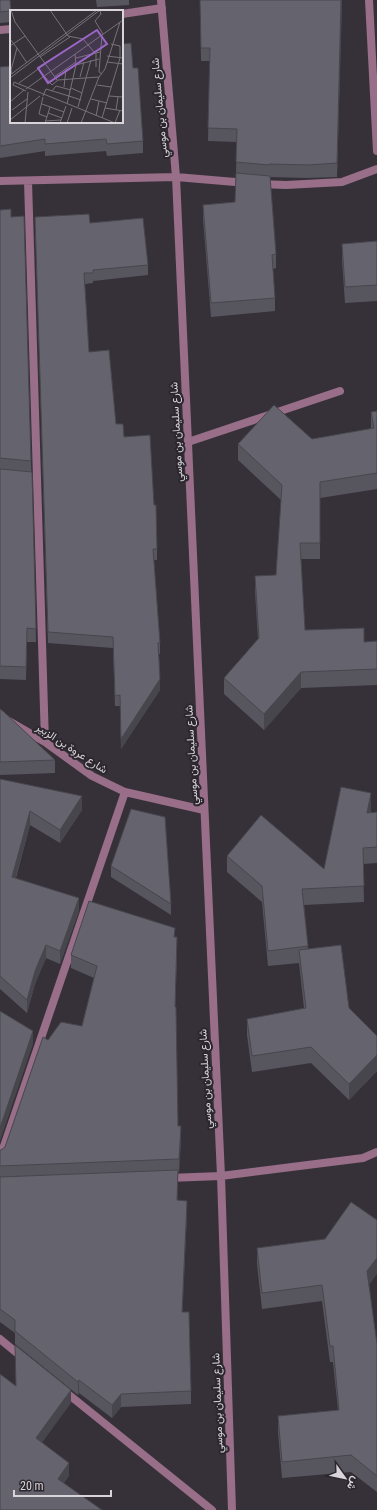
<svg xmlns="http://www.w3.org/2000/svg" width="377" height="1510" font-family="'Roboto Condensed',Vazirmatn,sans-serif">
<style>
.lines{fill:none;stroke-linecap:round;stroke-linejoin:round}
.lane{stroke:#986e88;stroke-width:8}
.street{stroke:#986e88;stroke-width:8}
.wall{fill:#57565f}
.shaded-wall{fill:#47464d}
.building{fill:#65646e;stroke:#47464d}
.labels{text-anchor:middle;stroke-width:4;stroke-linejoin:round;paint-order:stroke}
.street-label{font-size:11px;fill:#d8d4da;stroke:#2c272e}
.inset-road{fill:none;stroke:#777279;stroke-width:1}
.view{fill:#9c67c8;fill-opacity:0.15;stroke:#9c67c8;stroke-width:2}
.inset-edge{fill:none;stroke:#d8d4da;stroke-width:2}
</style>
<rect width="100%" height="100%" fill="#363139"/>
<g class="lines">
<path class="lane" d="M 188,442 L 340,391"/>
<path class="street" d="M 161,0 L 176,177 L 221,1176 L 232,1510
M 369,0 L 377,151
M 122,14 L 162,8
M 0,30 L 11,29
M 0,181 L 176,177 L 247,183
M 28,181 L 45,742
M 260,184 L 286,185 L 342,182 L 377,169
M 0,716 L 45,742 L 92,776 L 125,792 L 204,810
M 0,1158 L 125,792
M 168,1178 L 221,1176 L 363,1158 L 377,1152
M 0,1339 L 23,1358
M 63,1390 L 212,1510"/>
</g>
<path class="wall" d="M 0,0 L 11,11 L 11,22 L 0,23 Z
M 96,0 L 129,0 L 129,5 L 97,7 Z
M 200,0 L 342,0 L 337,177 L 308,178 L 270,177 L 276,254 L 276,268 L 273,269 L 275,298 L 275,311 L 211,317 L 203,219 L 203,205 L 235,202 L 237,142 L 208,141 L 210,61 L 201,61 Z
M 0,67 L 133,68 L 143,141 L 143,153 L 107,156 L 106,151 L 45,156 L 45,151 L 0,158 Z
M 0,210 L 11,217 L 31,461 L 36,642 L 27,642 L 26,680 L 0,679 Z
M 35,217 L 90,223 L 148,265 L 148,275 L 93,281 L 93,283 L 85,284 L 89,352 L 116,424 L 124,437 L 154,505 L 157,549 L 157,560 L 154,560 L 160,643 L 160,654 L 159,654 L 160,690 L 121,749 L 120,706 L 115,706 L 113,648 L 48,643 Z
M 377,241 L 377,301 L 345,303 L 342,260 L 342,244 Z
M 377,411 L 377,489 L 320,498 L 320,559 L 301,559 L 305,630 L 364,642 L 377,641 L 377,685 L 301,688 L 264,730 L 224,694 L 224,678 L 258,639 L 255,592 L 255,576 L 276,575 L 281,500 L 238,460 L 238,444 L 312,439 L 371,429 L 371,412 Z
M 0,709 L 55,760 L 55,773 L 0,775 Z
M 0,779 L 82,810 L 60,843 L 30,825 L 16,878 L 79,911 L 60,964 L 46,958 L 35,984 L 27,1013 L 0,989 Z
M 371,809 L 371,813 L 377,812 L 377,863 L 363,864 L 364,902 L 304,905 L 308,949 L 349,1008 L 377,1036 L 377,1071 L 349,1100 L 311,1063 L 252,1072 L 247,1035 L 247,1019 L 304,1008 L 299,963 L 268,966 L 262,902 L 227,872 L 227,856 L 324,869 Z
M 111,866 L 171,904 L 171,915 L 111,877 Z
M 175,937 L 177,950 L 175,1007 L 178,1126 L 181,1139 L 179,1172 L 178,1172 L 177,1200 L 187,1214 L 182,1312 L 191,1391 L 191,1404 L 121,1407 L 112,1418 L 79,1393 L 78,1395 L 15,1344 L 15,1333 L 0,1322 L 0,1150 L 1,1150 L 5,1147 L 48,1040 L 82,1026 L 94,978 L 71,968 L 71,955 Z
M 257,1248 L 369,1285 L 377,1344 L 377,1492 L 351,1472 L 282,1478 L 278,1432 L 278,1416 L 338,1410 L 333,1362 L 330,1362 L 322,1301 L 262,1309 L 257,1264 Z"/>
<path class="shaded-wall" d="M 341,0 L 342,0 L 337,177 L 337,163 Z
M 301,672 L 301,688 L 264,730 L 264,714 Z
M 160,679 L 160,690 L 121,749 L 121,739 Z
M 371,793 L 371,809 L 367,829 L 367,813 Z
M 82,796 L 82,810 L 60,843 L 60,830 Z
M 30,811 L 30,825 L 12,890 L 12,877 Z
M 79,898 L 79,911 L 60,964 L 60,951 Z
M 177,937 L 177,950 L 175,1020 L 175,1007 Z
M 46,945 L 46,958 L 35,984 L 27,1013 L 27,1000 L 35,971 Z
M 33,1031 L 33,1044 L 0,1141 L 0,1128 Z
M 377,1055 L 377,1071 L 349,1100 L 349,1084 Z
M 181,1126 L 181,1139 L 179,1172 L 179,1159 Z
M 178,1170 L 178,1183 L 177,1213 L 177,1200 Z
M 187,1201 L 187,1214 L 182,1326 L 182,1312 Z
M 377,1258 L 377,1274 L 367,1288 L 367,1271 Z
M 79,1380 L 79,1393 L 78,1395 L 78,1382 Z
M 71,1390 L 71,1403 L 36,1451 L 36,1438 Z
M 121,1394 L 121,1407 L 112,1418 L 112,1405 Z
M 69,1463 L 69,1476 L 58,1492 L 58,1479 Z"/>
<path class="building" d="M 0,0 L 10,0 L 11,11 L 0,12 Z
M 200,0 L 341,0 L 337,163 L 308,165 L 269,164 L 269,165 L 236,162 L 237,129 L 208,128 L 210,48 L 201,48 Z
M 131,43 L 133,68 L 138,68 L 143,141 L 107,144 L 106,139 L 45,144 L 45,139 L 0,146 L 0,67 L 11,66 L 11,122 L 122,122 L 122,44 Z
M 236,173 L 270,176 L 276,254 L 272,255 L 275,298 L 211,303 L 203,205 L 235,202 Z
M 11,209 L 11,217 L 24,216 L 31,461 L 0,458 L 0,210 Z
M 89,214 L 90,223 L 143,218 L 148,265 L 93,270 L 93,273 L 84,273 L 89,352 L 109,350 L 116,424 L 123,424 L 124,437 L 150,435 L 154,505 L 156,505 L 157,549 L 153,549 L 160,643 L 158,643 L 160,679 L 121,739 L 120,695 L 115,696 L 113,637 L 48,632 L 35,217 Z
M 377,241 L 377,285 L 345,287 L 342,244 Z
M 274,405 L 312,439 L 374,428 L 371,412 L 377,411 L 377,473 L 320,482 L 320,543 L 300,543 L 305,630 L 364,628 L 364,642 L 377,641 L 377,669 L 301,672 L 264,714 L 224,678 L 259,638 L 255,576 L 276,575 L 282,485 L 238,444 Z
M 0,469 L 32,472 L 36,629 L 27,628 L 26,667 L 0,666 Z
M 0,709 L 4,712 L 55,760 L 0,762 Z
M 0,779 L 82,796 L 60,830 L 30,811 L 12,877 L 79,898 L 60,951 L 46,945 L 35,971 L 27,1000 L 0,976 Z
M 341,787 L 371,793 L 367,813 L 377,812 L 377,847 L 363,848 L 364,886 L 302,889 L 308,946 L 268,951 L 262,886 L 227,856 L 261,815 L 324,869 Z
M 131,809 L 165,817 L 171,904 L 111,866 Z
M 89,901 L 175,928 L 174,937 L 177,937 L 175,1007 L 176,1007 L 178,1126 L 181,1126 L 179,1159 L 0,1166 L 0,1150 L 1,1150 L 5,1147 L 43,1037 L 48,1040 L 61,1022 L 82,1026 L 97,966 L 71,955 Z
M 341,945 L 349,1008 L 377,1036 L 377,1055 L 349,1084 L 311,1047 L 252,1056 L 247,1019 L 306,1008 L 299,950 Z
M 0,1011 L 33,1031 L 0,1128 Z
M 178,1170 L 177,1200 L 187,1201 L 182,1312 L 189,1312 L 191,1391 L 121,1394 L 112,1405 L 79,1380 L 78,1382 L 15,1331 L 15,1320 L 0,1309 L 0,1177 Z
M 351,1202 L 377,1220 L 377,1258 L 367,1271 L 377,1344 L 377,1476 L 351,1455 L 282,1462 L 278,1416 L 339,1410 L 333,1346 L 330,1346 L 322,1285 L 262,1293 L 257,1248 L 325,1239 Z
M 15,1345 L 71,1390 L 36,1438 L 69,1463 L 58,1479 L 102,1510 L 0,1510 L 0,1374 L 16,1386 Z"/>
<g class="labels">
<g class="street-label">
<text transform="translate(159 108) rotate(-95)" y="4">شارع سليمان بن موسي</text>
<text transform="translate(176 432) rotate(-93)" y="4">شارع سليمان بن موسي</text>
<text transform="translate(72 748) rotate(33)" y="4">شارع عروة بن الزبير</text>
<text transform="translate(191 755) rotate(-93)" y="4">شارع سليمان بن موسي</text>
<text transform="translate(205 1079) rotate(-93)" y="4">شارع سليمان بن موسي</text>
<text transform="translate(217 1403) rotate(-92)" y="4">شارع سليمان بن موسي</text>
</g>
</g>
<g transform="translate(10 10)">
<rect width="113" height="113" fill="#363139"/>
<path class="inset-road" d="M 1,0 L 5,12 L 47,70M 40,0 L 58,26 L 73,29 L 85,43M 90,1 L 91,4 L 85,11 L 93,24M 0,29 L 7,38 L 1,60 L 2,64M 0,36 L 15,26M 7,38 L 17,53M 86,43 L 86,57M 97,46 L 113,48M 30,47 L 60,27M 66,48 L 90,42M 97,52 L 113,54M 66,55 L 89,49M 92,64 L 89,62 L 92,25M 0,65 L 87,0M 34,66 L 42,75 L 48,70 L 89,67M 44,67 L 66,52M 70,67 L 74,52M 0,68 L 90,0M 4,72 L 105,113M 4,72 L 3,75 L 16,81M 9,73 L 35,54M 87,75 L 101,77M 54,77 L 56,59M 61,78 L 72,83M 16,79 L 113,10M 42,81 L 46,76 L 61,80M 33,86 L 36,79 L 59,86M 59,86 L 71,90M 99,86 L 113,87M 33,87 L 29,104 L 37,107M 81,89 L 97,93M 0,92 L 14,80M 32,94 L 54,102M 57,94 L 66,55 L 65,44M 68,97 L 81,50M 95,98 L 113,101M 2,100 L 17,89M 106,100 L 108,87M 38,103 L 52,108M 86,106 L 89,91M 92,108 L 110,48 L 110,36 L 101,34M 0,110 L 30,86M 35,111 L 51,110M 15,113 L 18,82M 35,113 L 40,97M 50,113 L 56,96M 57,113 L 62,98M 71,113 L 89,67 L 95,59 L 110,12M 105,113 L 110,100"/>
<path class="view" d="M 87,20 L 97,34 L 38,73 L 28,58 Z"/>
<rect width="113" height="113" class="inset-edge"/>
</g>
<g transform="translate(345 1478) rotate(123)" stroke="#2c272e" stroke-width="3" paint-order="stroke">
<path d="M0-3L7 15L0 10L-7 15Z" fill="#d8d4da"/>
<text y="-6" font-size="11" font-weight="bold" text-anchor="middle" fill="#d8d4da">ش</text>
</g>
<path d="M14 1490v6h97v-6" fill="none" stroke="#d8d4da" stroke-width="2"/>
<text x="20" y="1490" font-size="12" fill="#d8d4da" stroke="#2c272e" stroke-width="3" paint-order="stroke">20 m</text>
</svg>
